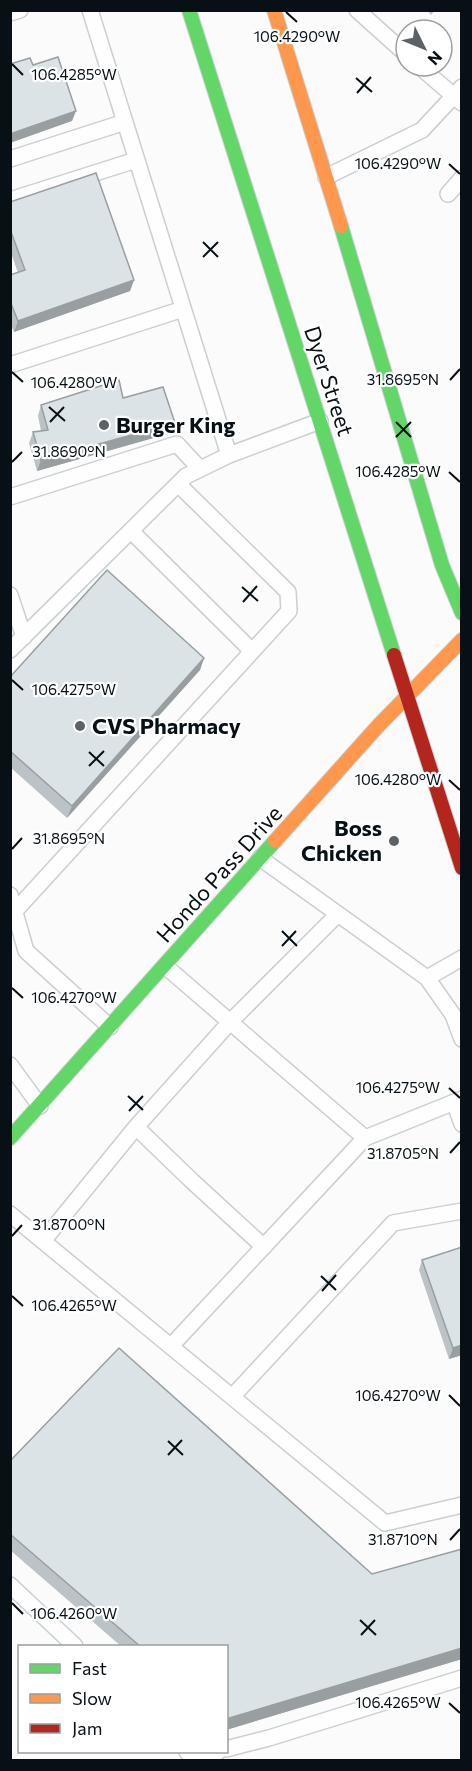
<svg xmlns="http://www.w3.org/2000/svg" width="472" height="1771" font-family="Commissioner,sans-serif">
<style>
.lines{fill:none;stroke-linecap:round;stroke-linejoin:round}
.lane-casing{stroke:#cacfd1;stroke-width:18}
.fast-casing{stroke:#cacfd1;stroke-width:16}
.slow-casing{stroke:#cacfd1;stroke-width:16}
.jam-casing{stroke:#cacfd1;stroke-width:16}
.lane{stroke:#fefefe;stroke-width:15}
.fast{stroke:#63d668;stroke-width:14}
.slow{stroke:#ff974d;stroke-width:14}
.jam{stroke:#b3261e;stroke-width:14}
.wall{fill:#bcc3c6}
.shaded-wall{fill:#999fa1}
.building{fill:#dbe3e6;stroke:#999fa1;stroke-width:1.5}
.ticks{fill:none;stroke:#061015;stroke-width:2}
.poi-dot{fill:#5c6266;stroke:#fff;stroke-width:2}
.labels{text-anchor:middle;stroke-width:4.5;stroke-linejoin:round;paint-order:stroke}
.street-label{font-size:22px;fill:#061015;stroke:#fff}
.poi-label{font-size:22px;font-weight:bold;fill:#061015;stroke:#fff;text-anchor:start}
.ticks-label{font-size:15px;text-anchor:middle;fill:#061015;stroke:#fff;stroke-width:4.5;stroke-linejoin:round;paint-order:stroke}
</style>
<rect width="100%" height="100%" fill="#fbfbfb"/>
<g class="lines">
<defs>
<path id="lane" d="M 90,10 L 229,455 L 320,421
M 357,10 L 406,54
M 10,13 L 20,10
M 419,66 L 462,103
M 10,159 L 125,122
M 326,177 L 422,130 L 462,87
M 448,194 L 462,178
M 10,200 L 136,160
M 10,365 L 183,309
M 10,497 L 177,444 L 200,469
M 131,531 L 252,651
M 10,595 L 24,637
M 10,650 L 186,476 L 229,455
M 260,858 L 427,978 L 453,1015 L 462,1039
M 10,895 L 26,951 L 110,1027
M 15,911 L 289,611 L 288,592 L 178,484
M 165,966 L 365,1138 L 462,1099
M 427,978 L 462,958
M 10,1065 L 40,1106
M 454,1102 L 462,1124
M 10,1214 L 385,1523 L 462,1505
M 43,1241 L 136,1127
M 264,1247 L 193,1182 L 136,1127 L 230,1022 L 338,914
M 171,1346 L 365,1138
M 232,1397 L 393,1223 L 462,1211
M 10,1585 L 75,1646
M 226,1749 L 269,1738 L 462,1678
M 187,1752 L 194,1758 L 218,1752"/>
<path id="fast" d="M 189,10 L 394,655
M 341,226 L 442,565 L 462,613
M 10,1138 L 275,841"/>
<path id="slow" d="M 274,10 L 341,226
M 275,841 L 378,726 L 462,640"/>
<path id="jam" d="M 394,655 L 462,868"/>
</defs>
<use href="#lane" class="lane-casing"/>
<use href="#fast" class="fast-casing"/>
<use href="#slow" class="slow-casing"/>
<use href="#jam" class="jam-casing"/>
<use href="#lane" class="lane"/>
<use href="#fast" class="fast"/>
<use href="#slow" class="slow"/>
<use href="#jam" class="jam"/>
</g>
<path class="wall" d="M 427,10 L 435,10 L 431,15 Z
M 10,202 L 134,280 L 130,291 L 14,332 L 10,323 L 10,275 L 18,273 L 10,250 Z
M 123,398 L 171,433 L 37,471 L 29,443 L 33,432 L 41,431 L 38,416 L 41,405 Z
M 204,658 L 200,670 L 67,818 L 10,767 L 10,677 Z
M 422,1260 L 462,1355 L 449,1359 L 419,1270 Z
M 10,1461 L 372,1574 L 462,1549 L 462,1659 L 226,1730 L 226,1647 L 122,1647 L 10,1550 Z"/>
<path class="shaded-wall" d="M 76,111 L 72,121 L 10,143 L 10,134 Z
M 134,280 L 130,291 L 14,332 L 18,321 Z
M 175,423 L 171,433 L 37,471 L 41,460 Z
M 204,658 L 200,670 L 67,818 L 72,806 Z
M 462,1345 L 462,1355 L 449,1359 L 453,1348 Z
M 462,1648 L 462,1659 L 226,1730 L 226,1719 Z"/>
<path class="building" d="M 58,57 L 76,111 L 10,134 L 10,64 L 30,58 L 33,65 Z
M 96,173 L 134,280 L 18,321 L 10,301 L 10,275 L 25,270 L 10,229 L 10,202 Z
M 119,380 L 123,398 L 163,387 L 175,423 L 41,460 L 33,432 L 48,430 L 41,405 Z
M 107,570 L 204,658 L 72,806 L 10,751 L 10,677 Z
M 462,1247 L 462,1345 L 453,1348 L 422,1260 Z
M 119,1348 L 372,1574 L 462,1549 L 462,1648 L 226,1719 L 226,1647 L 141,1647 L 10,1534 L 10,1461 Z"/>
<path class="ticks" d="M 286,12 L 297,22M 12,64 L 23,75M 356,78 L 372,92M 357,93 L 371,77M 449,164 L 460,174M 203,242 L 218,257M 203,257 L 218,242M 12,372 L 23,382M 450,380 L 460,369M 49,407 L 65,421M 50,422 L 64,407M 396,422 L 411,437M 396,437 L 411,422M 12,462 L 22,452M 449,472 L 460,482M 242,587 L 258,601M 243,602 L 257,586M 12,680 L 23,690M 89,752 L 104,766M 89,766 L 104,751M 449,780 L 460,790M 12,849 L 22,838M 282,931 L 297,946M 282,946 L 296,931M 12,988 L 23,998M 449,1088 L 460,1098M 128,1096 L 143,1110M 129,1111 L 143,1096M 450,1153 L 460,1142M 12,1236 L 22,1225M 321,1276 L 336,1290M 322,1291 L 336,1275M 12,1296 L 23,1306M 449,1395 L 460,1406M 168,1441 L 183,1455M 168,1455 L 182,1440M 450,1540 L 460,1529M 12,1603 L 23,1614M 360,1620 L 376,1635M 361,1635 L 375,1620M 449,1703 L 460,1713"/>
<g class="poi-dot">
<circle cx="104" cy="425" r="6"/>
<circle cx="80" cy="726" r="6"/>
<circle cx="394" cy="841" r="6"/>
</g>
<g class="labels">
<g class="street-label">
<text transform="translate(329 381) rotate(72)" y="8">Dyer Street</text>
<text transform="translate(219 874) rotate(-48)" y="8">Hondo Pass Drive</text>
</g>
<g class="poi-label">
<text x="116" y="433">Burger King</text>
<text x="92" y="734">CVS Pharmacy</text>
<text x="382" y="836" text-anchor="end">Boss<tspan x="382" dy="25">Chicken</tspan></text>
</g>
</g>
<g class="ticks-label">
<text x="297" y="42">106.4290°W</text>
<text x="74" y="80">106.4285°W</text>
<text x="398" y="169">106.4290°W</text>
<text x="403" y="385">31.8695°N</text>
<text x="74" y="388">106.4280°W</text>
<text x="69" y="457">31.8690°N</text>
<text x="398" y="477">106.4285°W</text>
<text x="74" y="695">106.4275°W</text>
<text x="398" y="785">106.4280°W</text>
<text x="69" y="844">31.8695°N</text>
<text x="74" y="1003">106.4270°W</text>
<text x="398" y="1093">106.4275°W</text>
<text x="403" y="1159">31.8705°N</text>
<text x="69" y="1230">31.8700°N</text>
<text x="74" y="1311">106.4265°W</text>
<text x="398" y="1401">106.4270°W</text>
<text x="403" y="1545">31.8710°N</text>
<text x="74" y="1619">106.4260°W</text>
<text x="398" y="1708">106.4265°W</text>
</g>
<rect width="472" height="1771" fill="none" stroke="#061015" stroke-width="24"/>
<rect x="18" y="1645" width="210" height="108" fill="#ffffff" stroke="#9b9fa1" stroke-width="1.5"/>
<rect x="30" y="1664" width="30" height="9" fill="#63d668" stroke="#9b9fa1" stroke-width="1.5"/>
<text x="72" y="1675" font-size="18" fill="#061015">Fast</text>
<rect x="30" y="1694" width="30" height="9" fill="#ff974d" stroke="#9b9fa1" stroke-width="1.5"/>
<text x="72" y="1705" font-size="18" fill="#061015">Slow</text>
<rect x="30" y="1724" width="30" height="9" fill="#b3261e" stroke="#9b9fa1" stroke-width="1.5"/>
<text x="72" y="1735" font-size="18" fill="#061015">Jam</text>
<g transform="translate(424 48) rotate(133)"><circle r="28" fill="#ffffff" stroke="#9b9fa1" stroke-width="1.5"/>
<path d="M0-4.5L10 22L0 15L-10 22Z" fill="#5c6266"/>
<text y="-9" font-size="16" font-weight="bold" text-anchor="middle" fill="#061015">N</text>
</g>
</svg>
